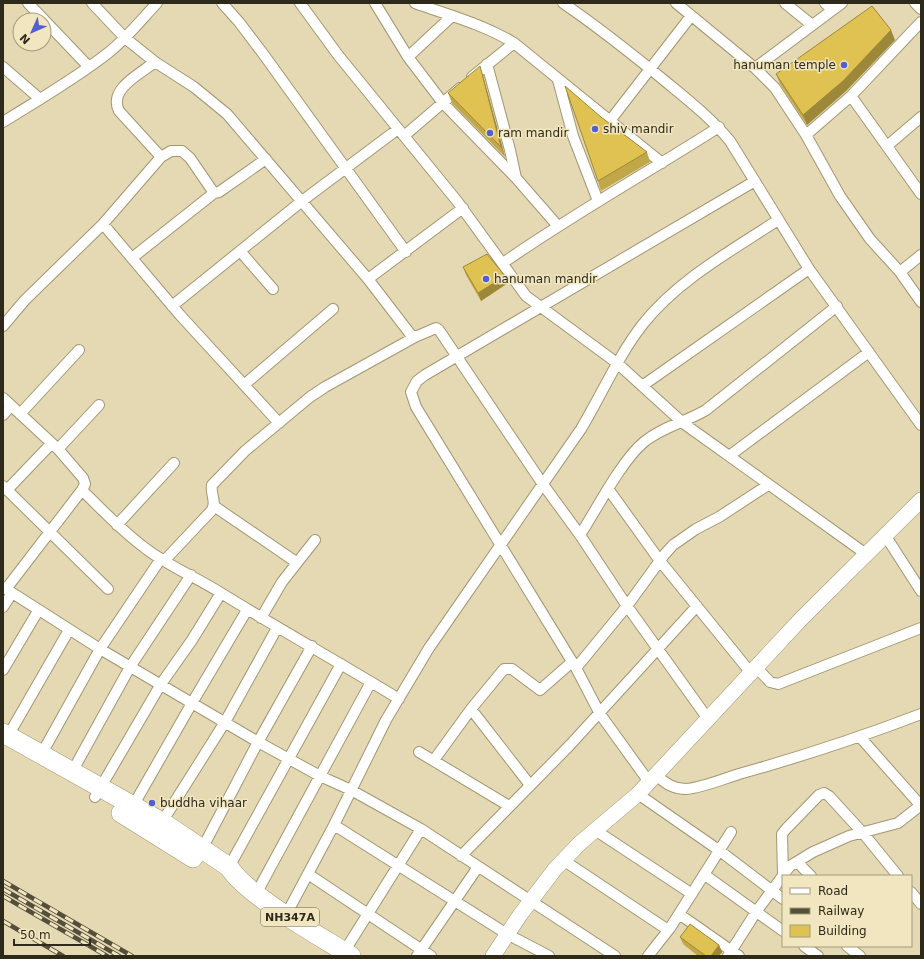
<svg xmlns="http://www.w3.org/2000/svg" width="924" height="959" font-family="'DejaVu Sans',sans-serif">
<style>
.lines{fill:none;stroke-linecap:round;stroke-linejoin:round}
.street-casing{stroke:#a19773;stroke-width:12}
.secondary-casing{stroke:#a19773;stroke-width:16}
.highway-casing{stroke:#a19773;stroke-width:20}
.street{stroke:#fff;stroke-width:10}
.secondary{stroke:#fff;stroke-width:15}
.highway{stroke:#fff;stroke-width:19}
.rail-casing{stroke:#544f3b;stroke-width:4.5}
.rail{stroke:#f1e6bf;stroke-width:3;stroke-dasharray:9;stroke-linecap:butt}
.wall{fill:#c1a747}
.shaded-wall{fill:#9d8839}
.building{fill:#e0c252;stroke:#9d8839}
.poi-dot{fill:#525ed4;stroke:#f1e6bf;stroke-width:1.5}
.labels{text-anchor:middle;stroke-width:3;stroke-linejoin:round;paint-order:stroke}
.shield{fill:#f1e6bf;stroke:#68624c;stroke-width:1}
.shield-label{font-size:11px;font-weight:bold;fill:#2e2a1b}
.poi-label{font-size:12px;fill:#2e2a1b;stroke:#f1e6bf;text-anchor:start}
</style>
<rect width="100%" height="100%" fill="#e4d9b3"/>
<g class="lines">
<defs>
<path id="street" d="M 28,3 L 89,67
M 92,3 L 125,38 L 155,62 L 194,87 L 227,114 L 368,279 L 411,335 L 415,337 L 436,328 L 439,330 L 542,483 L 580,535 L 627,606 L 708,719
M 222,3 L 239,22 L 264,55 L 406,252
M 300,3 L 338,55 L 457,201 L 526,296 L 617,363 L 683,423 L 866,554
M 375,3 L 408,57 L 443,103 L 516,178 L 557,225
M 415,3 C 448,15 483,24 514,43 L 662,163
M 563,3 C 598,27 632,54 665,81 C 688,100 711,118 730,141 L 809,269 L 921,425
M 676,3 L 755,68 L 775,88 L 806,135 L 840,196 L 870,239 L 900,272 L 921,302
M 785,3 L 812,25
M 825,3 L 832,10
M 915,3 L 921,9
M 408,57 L 452,16
M 155,62 C 140,74 108,89 119,111 L 161,157
M 487,64 L 510,150 L 516,178
M 3,67 L 40,99
M 755,68 L 842,3
M 472,77 L 514,43
M 558,80 L 573,136 L 598,201
M 851,96 L 921,194
M 3,122 C 38,100 75,79 108,53 C 126,39 141,20 157,3
M 609,122 L 691,16
M 806,135 L 851,96 L 921,22
M 404,136 L 460,88
M 887,146 L 921,117
M 103,224 L 180,315 L 279,423
M 240,251 L 273,289
M 132,258 L 214,193
M 503,263 C 573,214 647,173 719,127
M 900,272 L 921,255
M 368,279 L 463,208
M 172,306 L 302,201 L 398,129
M 3,326 L 25,300 L 103,224 L 161,157 L 171,151 L 182,151 L 190,158 L 214,193 L 219,192 L 266,159
M 245,384 L 333,309
M 642,386 L 809,269
M 3,398 L 58,449 L 83,478 L 85,484 L 82,490 L 6,589
M 20,414 L 79,350
M 3,415 L 11,406
M 58,449 L 99,405
M 729,456 L 869,352
M 3,486 L 108,589
M 7,490 L 51,444
M 82,490 C 102,510 122,531 145,548 C 168,566 196,577 221,593 C 279,629 340,663 399,699
M 609,490 L 660,561 L 751,673
M 214,506 L 296,562
M 117,525 L 174,463
M 580,535 C 597,509 621,461 644,442 C 662,427 686,422 706,410 L 837,306
M 885,535 L 921,591
M 164,561 L 212,510 C 217,501 210,494 212,485 L 245,451 L 310,397 L 325,387 L 415,337
M 3,587 L 100,649 L 258,742 L 320,776 L 351,790 L 421,829 L 615,956
M 3,607 L 12,593
M 261,618 L 282,582 L 315,540
M 756,667 L 770,682 L 778,684 L 921,628
M 576,668 L 627,606 L 664,555 L 673,545 L 696,529 L 719,517 L 768,485
M 3,670 L 38,611
M 471,709 L 530,785
M 8,736 L 69,630
M 860,737 L 921,806
M 419,752 L 509,806
M 41,755 L 100,649 L 160,560
M 434,760 L 471,709 L 504,669 L 512,669 L 540,690 L 572,662
M 72,772 L 130,667 L 191,575
M 657,775 C 664,783 674,789 686,789 C 701,788 723,779 739,774 C 800,757 861,737 921,714
M 649,782 L 600,714 L 576,668 L 416,407 L 411,392 L 417,381 L 425,375 L 755,181
M 638,794 L 720,851 L 783,899
M 95,797 L 161,684 L 192,640 L 221,593
M 133,806 L 192,703 L 247,610
M 162,822 L 225,722 L 277,628
M 334,825 L 507,934 L 549,956
M 595,830 L 692,894
M 202,849 L 258,742 L 312,646
M 461,856 L 570,745 L 697,606
M 563,860 L 668,930
M 797,862 L 811,876
M 229,867 L 341,664
M 308,874 L 431,956
M 705,875 L 783,931
M 783,875 L 782,834 L 786,829 L 819,795 L 824,793 L 829,796 L 863,833 L 898,876
M 911,892 L 921,904
M 256,894 L 371,682
M 679,914 L 739,956
M 286,915 L 334,825 L 386,720 L 429,648 L 581,429 C 602,394 618,356 643,324 C 678,280 731,251 778,220
M 804,946 L 818,956
M 847,946 L 860,956
M 344,952 L 421,829
M 417,956 L 478,867
M 648,956 L 670,928 L 731,832
M 728,956 L 756,912 L 790,866 L 813,852 L 849,836 L 898,823 L 921,805"/>
<path id="secondary" d="M 493,956 L 520,915 L 555,869 L 580,843 L 638,794 L 801,619 L 921,500"/>
<path id="highway" d="M 3,733 L 162,822 L 229,867 C 247,896 320,936 351,956
M 121,813 L 193,858"/>
</defs>
<use href="#street" class="street-casing"/>
<use href="#secondary" class="secondary-casing"/>
<use href="#highway" class="highway-casing"/>
<use href="#street" class="street"/>
<use href="#secondary" class="secondary"/>
<use href="#highway" class="highway"/>
<defs>
<path id="rail" d="M 3,881 L 132,956
M 3,889 L 119,956
M 3,896 L 107,956
M 3,921 L 63,956"/>
</defs>
<use href="#rail" class="rail-casing"/>
<use href="#rail" class="rail"/>
</g>
<path class="wall" d="M 895,40 L 846,91 L 807,125 L 780,84 L 776,74 Z
M 483,76 L 505,157 L 452,103 L 448,93 Z
M 601,117 L 647,152 L 650,162 L 601,191 L 598,181 Z
M 463,267 L 505,276 L 508,283 L 481,301 L 466,275 Z
M 680,937 L 719,945 L 722,952 L 719,956 L 698,956 L 683,944 Z"/>
<path class="shaded-wall" d="M 891,30 L 895,40 L 846,91 L 807,125 L 803,115 Z
M 480,66 L 483,76 L 505,157 L 501,147 Z
M 505,276 L 508,283 L 481,301 L 478,293 Z
M 719,945 L 722,952 L 719,956 L 711,956 Z"/>
<path class="building" d="M 872,6 L 891,30 L 843,81 L 803,115 L 776,74 Z
M 480,66 L 501,147 L 448,93 Z
M 565,86 L 601,117 L 647,152 L 598,181 Z
M 487,254 L 505,276 L 478,293 L 463,267 Z
M 690,924 L 719,945 L 711,956 L 706,956 L 680,937 Z"/>
<g class="poi-dot">
<circle cx="844" cy="65" r="4"/>
<circle cx="595" cy="129" r="4"/>
<circle cx="490" cy="133" r="4"/>
<circle cx="486" cy="279" r="4"/>
<circle cx="152" cy="803" r="4"/>
</g>
<g class="labels">
<rect class="shield" x="261" y="908" width="58" height="18" rx="3"/>
<g class="shield-label">
<text x="290" y="921">NH347A</text>
</g>
<g class="poi-label">
<text x="836" y="69" text-anchor="end">hanuman temple</text>
<text x="603" y="133">shiv mandir</text>
<text x="498" y="137">ram mandir</text>
<text x="494" y="283">hanuman mandir</text>
<text x="160" y="807">buddha vihaar</text>
</g>
</g>
<rect width="924" height="959" fill="none" stroke="#2e2a1b" stroke-width="8"/>
<rect x="782" y="875" width="130" height="72" fill="#f1e6bf" stroke="#a39b7d"/>
<rect x="790" y="888" width="20" height="6" fill="#ffffff" stroke="#a39b7d"/>
<text x="818" y="895" font-size="12" fill="#2e2a1b">Road</text>
<rect x="790" y="908" width="20" height="6" fill="#544f3b" stroke="#a39b7d"/>
<text x="818" y="915" font-size="12" fill="#2e2a1b">Railway</text>
<rect x="790" y="925" width="20" height="12" fill="#e0c252" stroke="#a39b7d"/>
<text x="818" y="935" font-size="12" fill="#2e2a1b">Building</text>
<g transform="translate(32 32) rotate(225)"><circle r="19" fill="#f1e6bf" stroke="#a39b7d"/>
<path d="M0-3L7 15L0 10L-7 15Z" fill="#525ed4"/>
<text y="-6" font-size="11" font-weight="bold" text-anchor="middle" fill="#2e2a1b">N</text>
</g>
<path d="M14 939v6h76v-6" fill="none" stroke="#2e2a1b" stroke-width="2"/>
<text x="20" y="939" font-size="12" fill="#2e2a1b" stroke="#f1e6bf" stroke-width="3" paint-order="stroke">50 m</text>
</svg>
